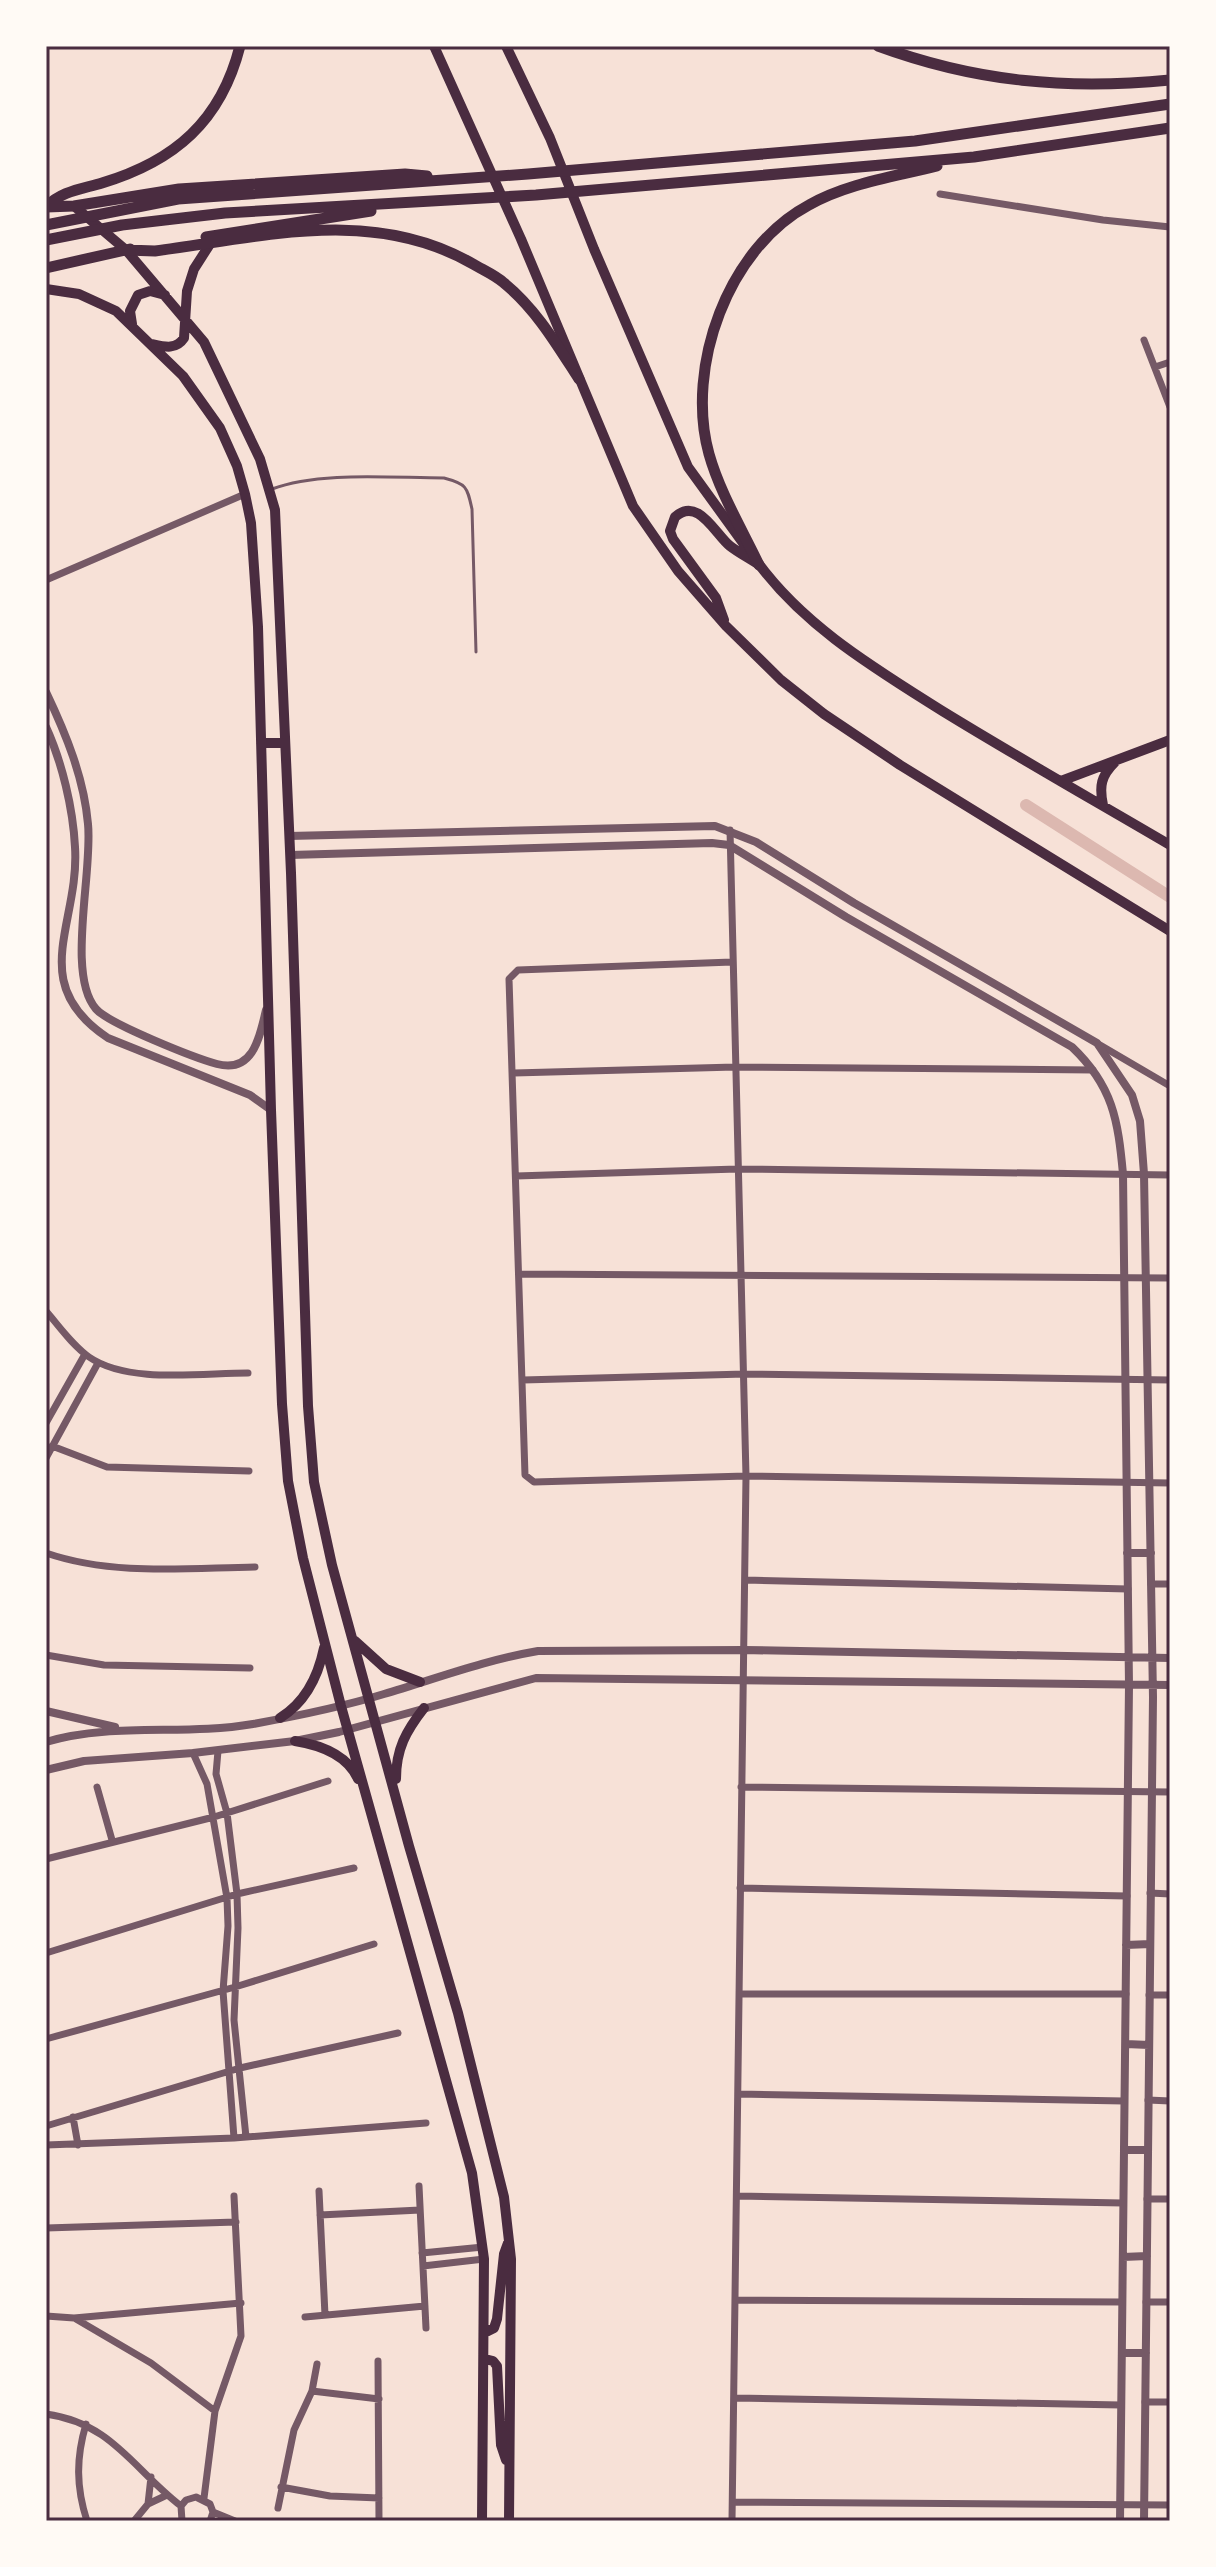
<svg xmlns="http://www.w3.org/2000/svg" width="1216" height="2567" font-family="'Fira Sans',sans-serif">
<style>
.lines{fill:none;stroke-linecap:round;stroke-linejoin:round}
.canal{stroke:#dcb8b0;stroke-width:12}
.service{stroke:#755966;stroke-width:3}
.minor{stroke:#755966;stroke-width:7}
.tertiary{stroke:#755966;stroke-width:8}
.secondary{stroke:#4a2c40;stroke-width:10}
.trunk{stroke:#4a2c40;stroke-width:11}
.neatline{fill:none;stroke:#4a2c40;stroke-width:3}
</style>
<rect width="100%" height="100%" fill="#f7e1d7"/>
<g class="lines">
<path class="canal" d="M 1026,805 L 1170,897"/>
<path class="service" d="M 272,489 C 319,471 392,478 444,478 C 467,484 467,487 472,509 L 476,652"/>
<path class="minor" d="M 940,194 L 1103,220 L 1170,227
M 1144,340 L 1170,407
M 1155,367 L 1170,362
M 46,580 L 245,494
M 730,830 L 746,1476 L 732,2521
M 732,962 L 518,970 L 509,979 L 525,1475 L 534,1482 L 746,1476 L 1170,1483
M 1100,1045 L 1170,1086
M 514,1073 L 735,1067 L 1093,1070
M 516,1176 L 737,1169 L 1170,1175
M 519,1274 L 1170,1278
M 46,1311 C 59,1326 72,1345 89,1357 C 128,1384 201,1373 248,1373
M 523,1380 L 745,1374 L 1170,1380
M 46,1423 L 85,1354
M 52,1446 L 107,1467 L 249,1471
M 46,1458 L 98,1363
M 46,1553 C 113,1576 185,1568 255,1567
M 746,1580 L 1128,1589
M 1151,1584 L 1170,1584
M 46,1655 L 104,1665 L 250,1668
M 218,1751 L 216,1774 L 227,1813 L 237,1894 L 238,1928 L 234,2020 L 246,2137
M 193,1753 L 207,1784 L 227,1898 L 228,1926 L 223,1991 L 234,2138
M 97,1787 L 112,1840
M 741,1787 L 1170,1792
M 46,1859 L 214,1817 L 328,1781
M 740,1888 L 1127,1896
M 1150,1893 L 1170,1894
M 46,1953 L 237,1894 L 354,1868
M 739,1994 L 1126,1994
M 1149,1995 L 1170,1995
M 46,2039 L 235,1987 L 374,1944
M 739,2094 L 1124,2101
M 1148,2100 L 1170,2101
M 73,2117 L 78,2145
M 46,2126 L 240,2068 L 398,2033
M 46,2145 L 234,2138 L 426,2123
M 419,2186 L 426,2328
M 319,2191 L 325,2315
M 738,2196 L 1123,2203
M 1147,2199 L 1170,2199
M 320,2215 L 420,2210
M 46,2228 L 236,2222
M 422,2253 L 483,2247
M 423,2266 L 484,2259
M 737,2300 L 1122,2302
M 1146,2302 L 1170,2302
M 46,2316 L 74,2318 L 241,2303
M 305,2317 L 425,2306
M 76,2319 L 151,2363 L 215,2411
M 378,2361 L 379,2521
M 312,2391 L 379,2399
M 735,2398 L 1121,2405
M 1145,2402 L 1170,2402
M 46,2414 C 112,2423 133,2469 181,2506
M 86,2424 C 76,2458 76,2487 87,2521
M 281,2487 L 330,2496 L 379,2498
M 204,2498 L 215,2411 L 241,2336 L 234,2196
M 733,2502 L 1170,2505
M 148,2504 L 151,2477
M 278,2508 L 294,2430 L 312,2391 L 317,2364
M 213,2512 L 235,2521
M 134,2521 L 148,2504 L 167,2495
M 182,2521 L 181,2506 L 186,2500 L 196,2497 L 210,2504 L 213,2512 L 210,2521"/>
<path class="tertiary" d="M 46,692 C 66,734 84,778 88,824 C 93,872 66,975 96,1009 C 109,1024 195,1058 217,1064 C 254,1074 260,1035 266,1010
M 46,727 C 62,762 73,808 75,847 C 80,924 25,983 108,1038 L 250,1095 L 271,1110
M 289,836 L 715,826 L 756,842 L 854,903 L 1097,1043 L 1132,1095 L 1140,1121 L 1144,1174 L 1153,1697 L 1144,2521
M 290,855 L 712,843 L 729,845 L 846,917 L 1072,1047 C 1113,1086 1118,1120 1123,1174 L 1129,1685 L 1120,2521
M 1127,1553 L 1151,1553
M 46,1711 L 115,1727
M 46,1742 C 114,1722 184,1736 253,1724 C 297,1716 342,1707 384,1694 C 435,1679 485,1660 538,1651 L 744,1650 L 1170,1658
M 46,1770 L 84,1761 L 193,1753 L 295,1741 L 339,1732 L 536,1678 L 1170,1685
M 1126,1945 L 1150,1944
M 1126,2044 L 1149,2045
M 1124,2150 L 1148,2150
M 1123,2257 L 1147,2256
M 1122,2353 L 1146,2353"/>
<path class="secondary" d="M 434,46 L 521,239 L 633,506 L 678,571 L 726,626 L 781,680 L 824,714 L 900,765 L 1170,931
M 506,46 L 550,138 L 594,249 L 688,467 L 746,547
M 74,206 L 126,250 L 204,342 L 260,459 L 275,510 L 291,873 L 308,1406 L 314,1482 L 332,1565 L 409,1846 L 458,2013 L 504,2197 L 511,2259 L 509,2521
M 46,289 L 79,294 L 116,311 L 183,376 L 220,428 L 237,466 L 245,494 L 251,523 L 258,627 L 271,1110 L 282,1404 L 288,1481 L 303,1558 L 341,1706 L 472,2173 L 484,2259 L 482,2521
M 132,324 L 130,311 L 138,295 L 150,291 L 165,295
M 152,344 C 165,347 176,350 184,338 L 187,291 L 194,269 L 210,244
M 756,560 C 803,626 876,669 944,712 C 1019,758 1095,801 1170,845
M 724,620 L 716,598 L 673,539 L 670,531 L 675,517 C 698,496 715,534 730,546 C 739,553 749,558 758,564
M 261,743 L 285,743
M 1061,781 L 1170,740
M 1103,805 C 1099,786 1101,776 1115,762
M 355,1641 L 386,1669 L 420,1682
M 280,1718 C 306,1702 318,1677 324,1648
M 295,1741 C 320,1745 347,1754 358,1779
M 396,1779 C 396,1749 406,1731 424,1708
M 484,2333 L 494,2328 L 497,2319 L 504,2254 L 508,2243
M 485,2359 L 493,2361 L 497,2366 L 501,2445 L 506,2460"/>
<path class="trunk" d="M 878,46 C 976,82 1067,90 1170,80
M 46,207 L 74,206 L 179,189 L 405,174 L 427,176
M 46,207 C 61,191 82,189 102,183 C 175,161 221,121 240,46
M 46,225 L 178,199 L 528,174 L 915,141 L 1170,104
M 206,237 L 371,211
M 46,240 L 122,225 L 225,213 L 536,195 L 974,157 L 1170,128
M 126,250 L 155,251 C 263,237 373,206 473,264 C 483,270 495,275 504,283 C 536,309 557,345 579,379
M 46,268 L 130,249
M 759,565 C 742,529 720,493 709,454 C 685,367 728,248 809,205 C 848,183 894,177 937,166"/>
</g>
<rect width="1216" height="2567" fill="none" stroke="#fffaf5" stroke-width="96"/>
<rect x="48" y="48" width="1120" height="2471" class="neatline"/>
</svg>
